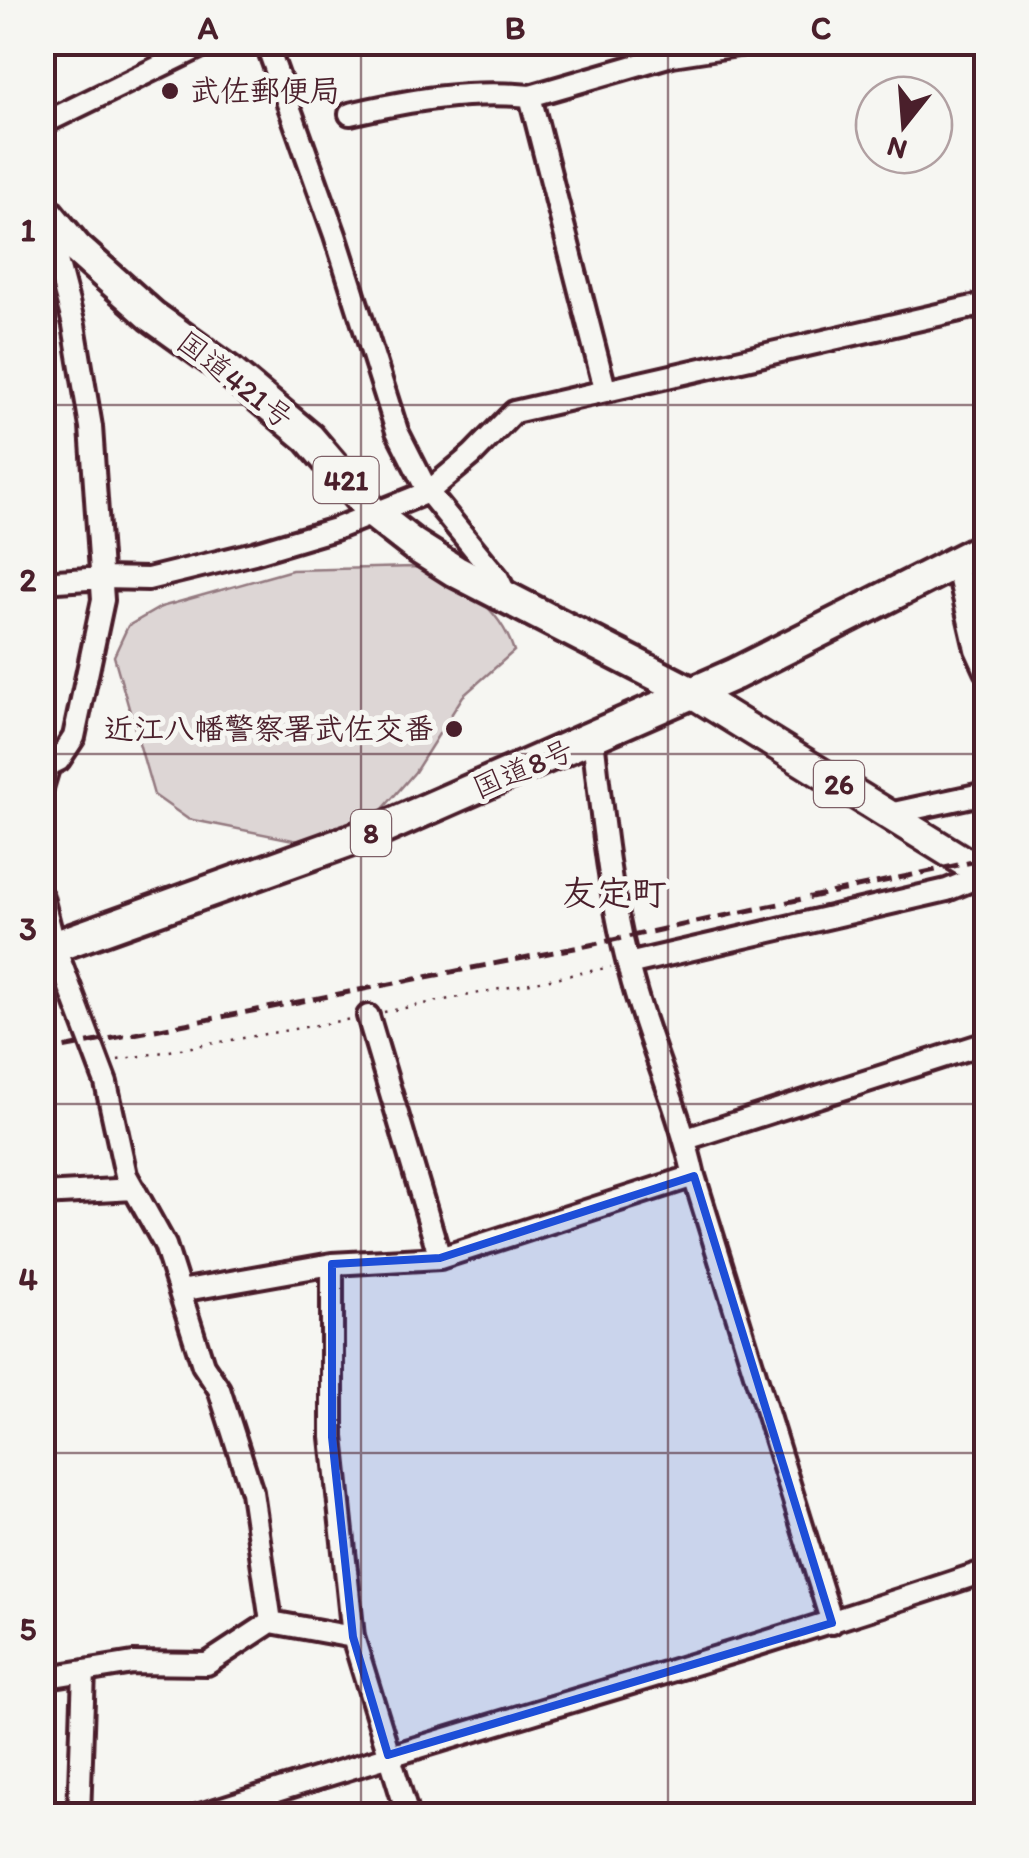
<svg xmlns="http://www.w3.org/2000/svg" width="1029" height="1858" font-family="Itim,'Klee One',sans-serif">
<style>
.green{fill:#ddd6d5;stroke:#947a80;stroke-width:2.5}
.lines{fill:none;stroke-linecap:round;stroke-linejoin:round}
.minor-casing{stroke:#4a1f2b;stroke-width:28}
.major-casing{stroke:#4a1f2b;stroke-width:35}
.highway-casing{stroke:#4a1f2b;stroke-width:38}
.path{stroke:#4a1f2b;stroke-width:2.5;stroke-dasharray:2.5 8;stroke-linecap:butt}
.minor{stroke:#f6f6f2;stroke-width:20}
.major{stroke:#f6f6f2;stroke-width:28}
.highway{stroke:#f6f6f2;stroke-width:30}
.rail{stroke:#4a1f2b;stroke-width:5;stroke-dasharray:15 8;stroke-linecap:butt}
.marked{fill:#1d4ed8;fill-opacity:0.2;stroke:#1d4ed8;stroke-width:8;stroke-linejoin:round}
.grid{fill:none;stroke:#4a1f2b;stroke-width:2.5;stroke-opacity:0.55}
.poi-dot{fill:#4a1f2b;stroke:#f6f6f2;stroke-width:4}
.labels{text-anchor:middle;stroke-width:10;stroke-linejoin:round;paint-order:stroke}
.shield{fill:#f6f6f2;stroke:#7e6067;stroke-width:2.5}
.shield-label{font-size:28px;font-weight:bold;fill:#4a1f2b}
.poi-label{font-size:30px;font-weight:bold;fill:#4a1f2b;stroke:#f6f6f2;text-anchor:start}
.street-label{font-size:30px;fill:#4a1f2b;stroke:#f6f6f2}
.quarter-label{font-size:35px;font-weight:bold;fill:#4a1f2b;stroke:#f6f6f2}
.neatline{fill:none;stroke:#4a1f2b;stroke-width:4}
.grid-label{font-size:32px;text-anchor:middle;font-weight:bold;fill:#4a1f2b}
</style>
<rect width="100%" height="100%" fill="#f6f6f2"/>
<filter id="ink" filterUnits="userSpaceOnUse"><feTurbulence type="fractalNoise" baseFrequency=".01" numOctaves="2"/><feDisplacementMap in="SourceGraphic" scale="20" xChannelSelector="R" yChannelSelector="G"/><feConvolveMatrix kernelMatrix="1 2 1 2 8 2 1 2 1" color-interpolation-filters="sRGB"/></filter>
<g filter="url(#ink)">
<path class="green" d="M 414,567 C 458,575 500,608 514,651 L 463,696 L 415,772 L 368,826 L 303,842 L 188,819 L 154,795 L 114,656 L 128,626 L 161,607 L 292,570 Z"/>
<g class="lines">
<defs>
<path id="minor" d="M 266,42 L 335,235 L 397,431 L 428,492 L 498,578 L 507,597
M 350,114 C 410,100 468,90 530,96
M 42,124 L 210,42
M 605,389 L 530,96 L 672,55 L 758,42
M 956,563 L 976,649 L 986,671
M 42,582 L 103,578 L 148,579 L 254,553 L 335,529 L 428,492 L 472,455 L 514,412 L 986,304
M 593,738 C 603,825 611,910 636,994 C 654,1055 680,1113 694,1176 L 832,1623
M 42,788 L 49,765 L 59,760 L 74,737 L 103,600 L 91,427 L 74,325 L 45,215
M 889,814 L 986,793
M 42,897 L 55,948 L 106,1083 L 126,1175 L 165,1245 L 203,1365 L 219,1389 L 252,1492 L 271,1622
M 628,964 L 947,890 L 986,874
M 368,1016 L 440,1258 L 332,1264 L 332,1437 L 353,1637 L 408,1816
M 686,1139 L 986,1043
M 42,1194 L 134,1189
M 440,1258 L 694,1176
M 180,1291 L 332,1264
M 42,1678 L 133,1663 L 207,1664 L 271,1622 L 353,1637
M 79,1816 L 84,1671
M 197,1816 C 459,1732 725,1659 986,1571"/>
<path id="major" d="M 692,693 L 986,875"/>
<path id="highway" d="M 42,207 L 76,248 L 152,316 L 230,372 L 309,438 L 373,513 L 414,545 L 455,571 L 692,693
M 42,951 L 382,829 L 735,674 L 986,547"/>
</defs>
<use href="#minor" class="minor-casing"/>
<use href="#major" class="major-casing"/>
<use href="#highway" class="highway-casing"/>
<path class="path" d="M 384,1012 L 611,967
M 118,1060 L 351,1019"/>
<use href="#minor" class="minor"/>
<use href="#major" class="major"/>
<use href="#highway" class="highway"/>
<path class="rail" d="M 42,1052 L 590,945 L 986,859"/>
</g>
</g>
<path class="marked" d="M 694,1176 L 832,1623 L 388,1755 L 353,1637 L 332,1437 L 332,1264 L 440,1258 Z"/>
<path class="grid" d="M 361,42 L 361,1816M 668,42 L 668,1816M 42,405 L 986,405M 42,754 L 986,754M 42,1104 L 986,1104M 42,1453 L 986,1453"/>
<g class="poi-dot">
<circle cx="170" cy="91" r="10"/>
<circle cx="454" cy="729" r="10"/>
</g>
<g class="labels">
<g class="shield">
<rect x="313.5" y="457" width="65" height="46" rx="8"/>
<rect x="814" y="761" width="50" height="46" rx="8"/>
<rect x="351" y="810" width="40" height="46" rx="8"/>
</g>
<g class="shield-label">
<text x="346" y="490">421</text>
<text x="839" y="794">26</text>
<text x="371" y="843">8</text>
</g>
<g class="poi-label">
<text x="190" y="101">武佐郵便局</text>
<text x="434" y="739" text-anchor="end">近江八幡警察署武佐交番</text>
</g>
<g class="street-label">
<text transform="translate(235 380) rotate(38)" y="10">国道421号</text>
<text transform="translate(523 769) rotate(-23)" y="10">国道8号</text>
</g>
<g class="quarter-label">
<text x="614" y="905">友定町</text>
</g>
</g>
<rect width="1029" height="1858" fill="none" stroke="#f6f6f2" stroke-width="110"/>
<g transform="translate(904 125) rotate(197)"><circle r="48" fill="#f6f6f2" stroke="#b1a0a2" stroke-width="2.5"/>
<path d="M0-8L18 38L0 25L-18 38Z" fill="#4a1f2b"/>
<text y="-15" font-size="28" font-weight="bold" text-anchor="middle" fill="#4a1f2b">N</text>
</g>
<rect x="55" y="55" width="919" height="1748" class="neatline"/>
<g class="grid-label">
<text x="208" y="39">A</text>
<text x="515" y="39">B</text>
<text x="821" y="39">C</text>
<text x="28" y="241">1</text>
<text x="28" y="591">2</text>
<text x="28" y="940">3</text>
<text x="28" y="1290">4</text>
<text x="28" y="1640">5</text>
</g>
</svg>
